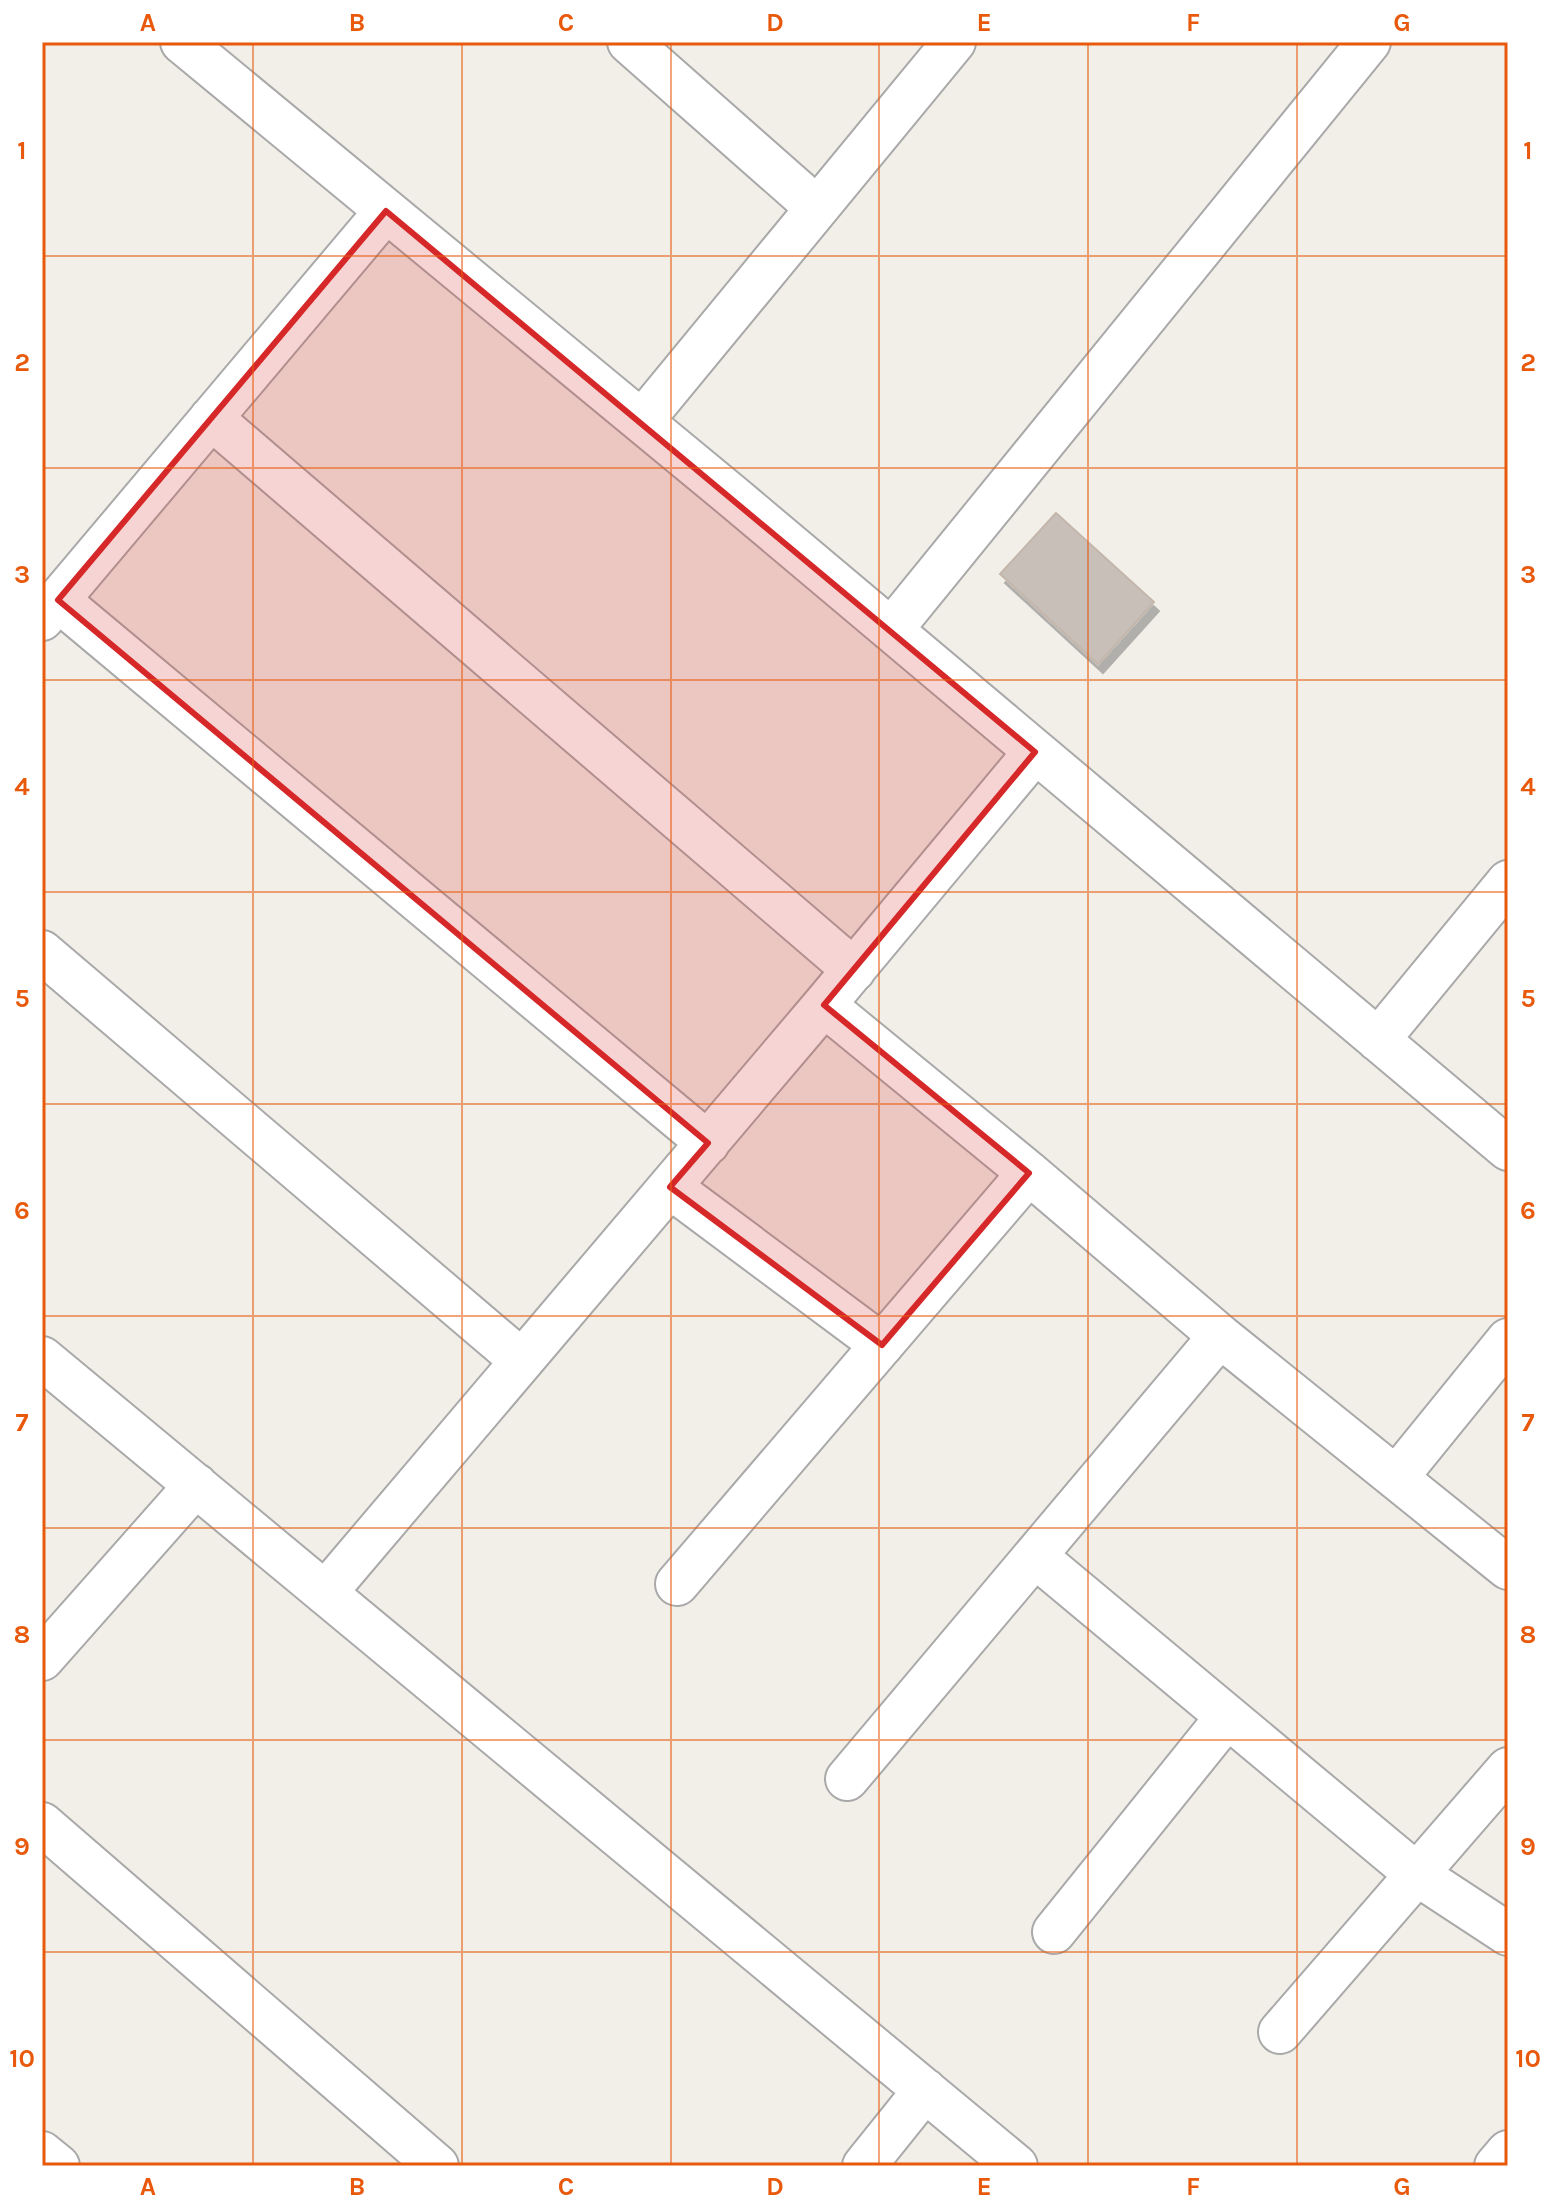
<svg xmlns="http://www.w3.org/2000/svg" width="1550" height="2208" font-family="Karla,sans-serif">
<style>
.building{fill:#c7bfb8;stroke:#c4b6ab;stroke-width:2;filter:url(#shadow)}
.lines{fill:none;stroke-linecap:round;stroke-linejoin:round}
.minor-casing{stroke:#a9a9a9;stroke-width:46}
.minor{stroke:#fff;stroke-width:42}
.marked{fill:#d62828;fill-opacity:0.2;stroke:#d62828;stroke-width:6;stroke-linejoin:round}
.grid{fill:none;stroke:#e8590c;stroke-width:2;stroke-opacity:0.55}
.neatline{fill:none;stroke:#e8590c;stroke-width:3}
.grid-label{font-size:26px;text-anchor:middle;font-weight:bold;fill:#e8590c}
</style>
<defs>
<filter id="shadow"><feDropShadow dx="5" dy="9" stdDeviation="0" flood-color="#0004"/></filter>
</defs>
<rect width="100%" height="100%" fill="#f2efe9"/>
<path class="building" d="M 1056,513 L 1154,602 L 1098,664 L 1000,574 Z"/>
<g class="lines">
<defs>
<path id="minor" d="M 182,42 L 732,496 L 1508,1149
M 629,42 L 817,208
M 211,418 L 854,970
M 642,421 L 954,42
M 58,600 L 708,1143
M 42,619 L 386,211
M 891,630 L 1369,42
M 42,952 L 522,1361
M 824,1005 L 1029,1173 L 1220,1336 L 1508,1568
M 1378,1040 L 1508,882
M 670,1187 L 882,1345
M 42,1358 L 1016,2166
M 1396,1478 L 1508,1340
M 1035,1556 L 1415,1873 L 1508,1934
M 677,1584 L 1029,1173
M 325,1593 L 824,1005 L 1035,752
M 42,1659 L 196,1485
M 847,1779 L 1220,1336
M 42,1824 L 437,2166
M 1054,1932 L 1227,1717
M 1280,2032 L 1508,1769
M 42,2153 L 58,2166
M 864,2166 L 925,2090
M 1496,2166 L 1508,2152"/>
</defs>
<use href="#minor" class="minor-casing"/>
<use href="#minor" class="minor"/>
</g>
<path class="marked" d="M 386,211 L 1035,752 L 824,1005 L 1029,1173 L 882,1345 L 670,1187 L 708,1143 L 58,600 Z"/>
<path class="grid" d="M 253,42 L 253,2166M 462,42 L 462,2166M 671,42 L 671,2166M 879,42 L 879,2166M 1088,42 L 1088,2166M 1297,42 L 1297,2166M 42,256 L 1508,256M 42,468 L 1508,468M 42,680 L 1508,680M 42,892 L 1508,892M 42,1104 L 1508,1104M 42,1316 L 1508,1316M 42,1528 L 1508,1528M 42,1740 L 1508,1740M 42,1952 L 1508,1952"/>
<rect width="1550" height="2208" fill="none" stroke="#ffffff" stroke-width="88"/>
<rect x="44" y="44" width="1462" height="2120" class="neatline"/>
<g class="grid-label">
<text x="148" y="31">A</text>
<text x="357" y="31">B</text>
<text x="566" y="31">C</text>
<text x="775" y="31">D</text>
<text x="984" y="31">E</text>
<text x="1193" y="31">F</text>
<text x="1402" y="31">G</text>
<text x="22" y="159">1</text>
<text x="1528" y="159">1</text>
<text x="22" y="371">2</text>
<text x="1528" y="371">2</text>
<text x="22" y="583">3</text>
<text x="1528" y="583">3</text>
<text x="22" y="795">4</text>
<text x="1528" y="795">4</text>
<text x="22" y="1007">5</text>
<text x="1528" y="1007">5</text>
<text x="22" y="1219">6</text>
<text x="1528" y="1219">6</text>
<text x="22" y="1431">7</text>
<text x="1528" y="1431">7</text>
<text x="22" y="1643">8</text>
<text x="1528" y="1643">8</text>
<text x="22" y="1855">9</text>
<text x="1528" y="1855">9</text>
<text x="22" y="2067">10</text>
<text x="1528" y="2067">10</text>
<text x="148" y="2195">A</text>
<text x="357" y="2195">B</text>
<text x="566" y="2195">C</text>
<text x="775" y="2195">D</text>
<text x="984" y="2195">E</text>
<text x="1193" y="2195">F</text>
<text x="1402" y="2195">G</text>
</g>
</svg>
